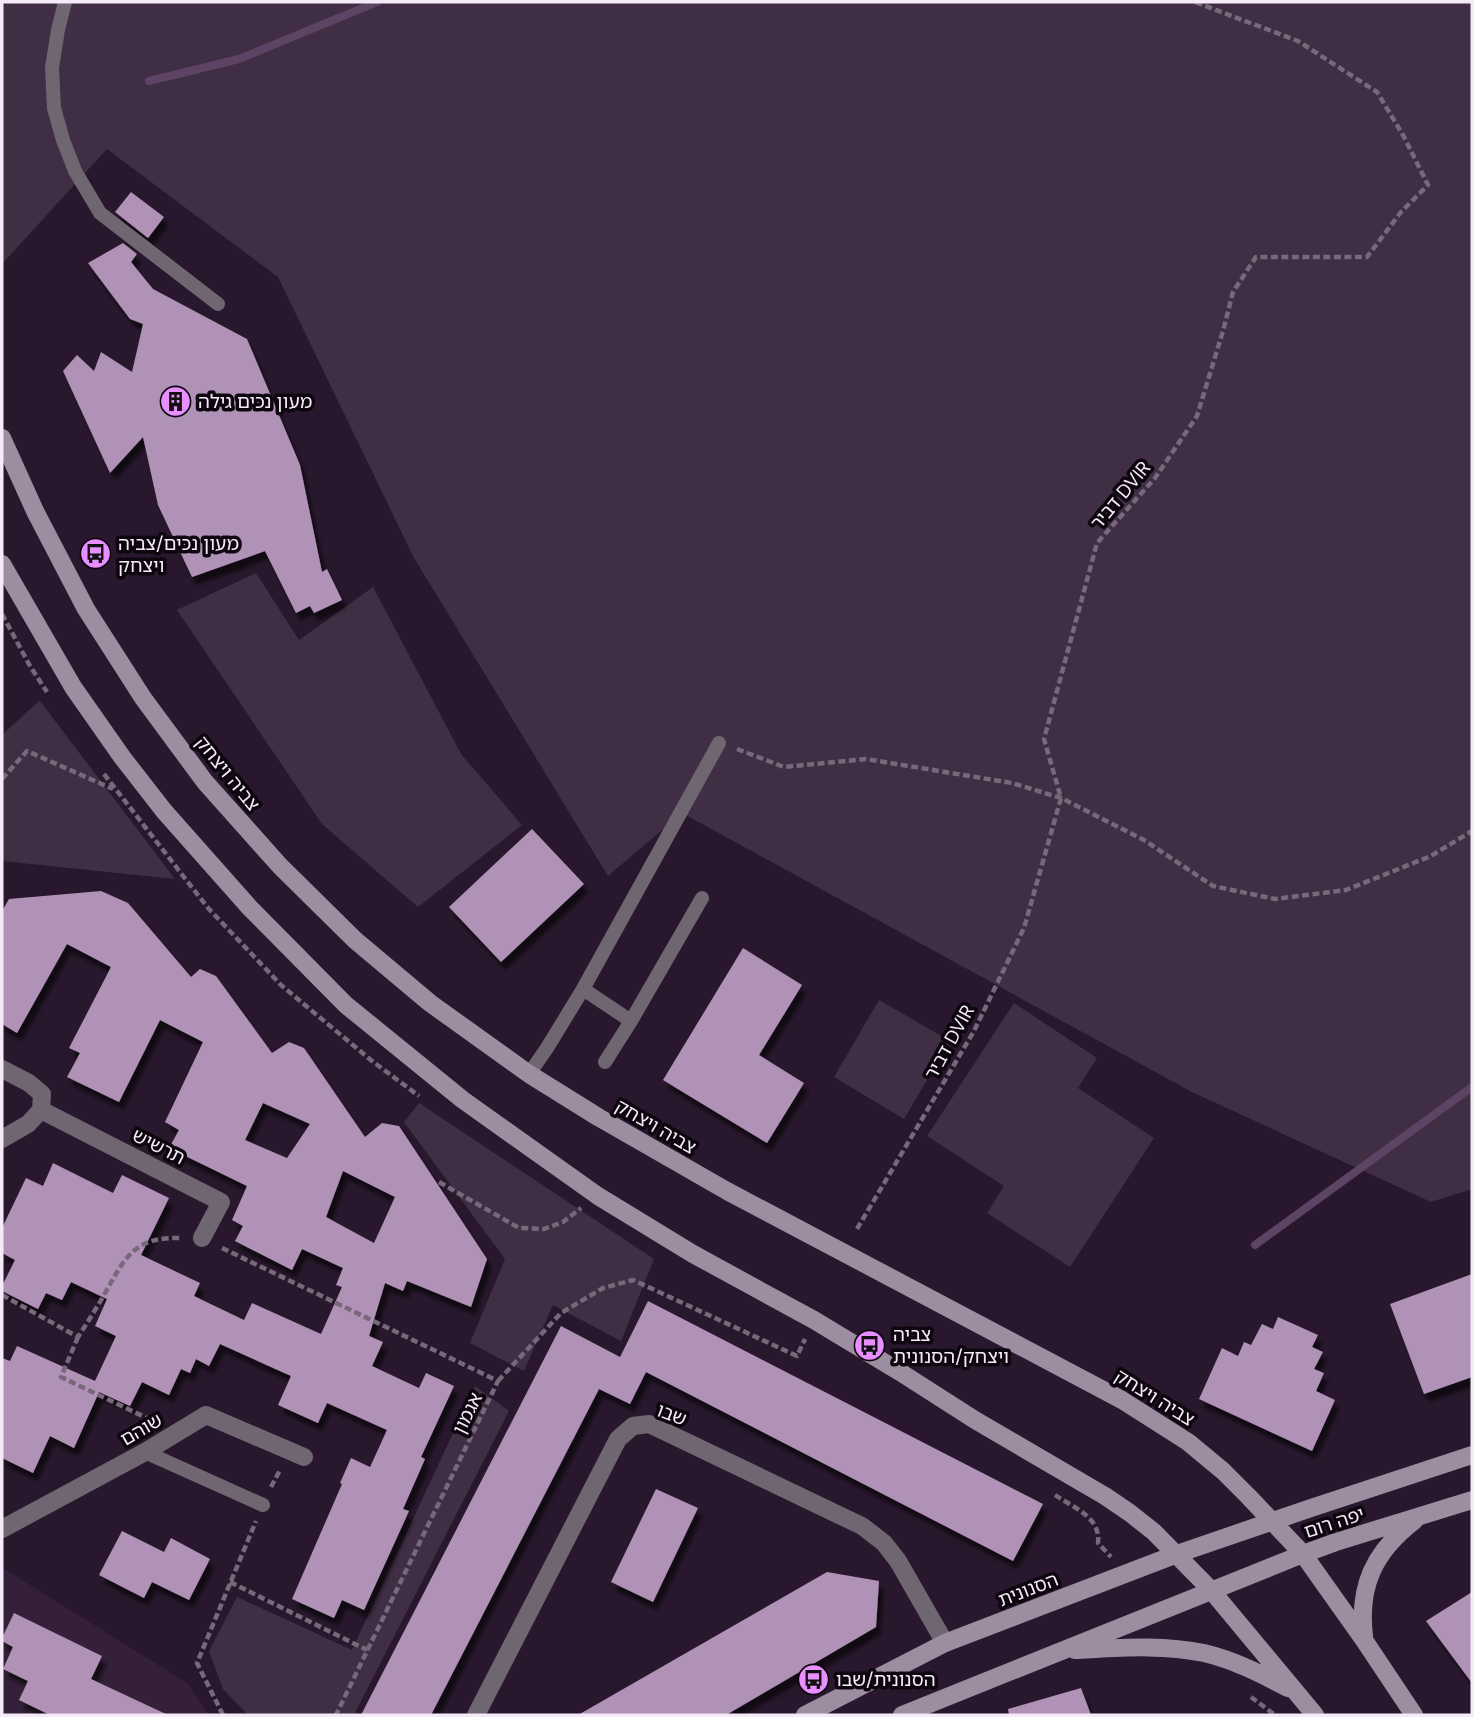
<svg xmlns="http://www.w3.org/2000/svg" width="1474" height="1717" font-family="'DM Sans','Noto Sans Hebrew',sans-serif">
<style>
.built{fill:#35203a}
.green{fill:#402e45}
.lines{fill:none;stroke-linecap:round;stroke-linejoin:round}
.stream{stroke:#5d4364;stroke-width:8}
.building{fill:#af92b6;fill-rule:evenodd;filter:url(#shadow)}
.path{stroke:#77687a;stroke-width:4.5;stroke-dasharray:7 3.5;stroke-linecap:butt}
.lane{stroke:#6f6671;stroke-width:14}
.street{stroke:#6f6671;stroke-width:18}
.secondary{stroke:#9c8ea0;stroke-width:18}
.labels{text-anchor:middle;stroke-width:7;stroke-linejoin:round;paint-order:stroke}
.poi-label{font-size:19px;fill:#f5eaf8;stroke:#0d060f;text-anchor:start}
.street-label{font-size:19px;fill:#f5eaf8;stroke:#0d060f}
</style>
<defs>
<filter id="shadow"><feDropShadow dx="4.5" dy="8" stdDeviation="2" flood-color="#0009"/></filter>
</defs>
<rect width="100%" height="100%" fill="#29182d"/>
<path class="built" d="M 6,1570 L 187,1683 L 209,1715 L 2,1715 L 2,1572 Z"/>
<path class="green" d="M 2,2 L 1472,2 L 1472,1189 L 1431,1202 L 1192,1092 L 682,813 L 608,876 L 414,558 L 278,277 L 107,149 L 2,264 Z
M 256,573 L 299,640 L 373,587 L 461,754 L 522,825 L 418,907 L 322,824 L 177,610 Z
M 39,701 L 40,701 L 175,879 L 2,861 L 2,735 Z
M 879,1000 L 950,1041 L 904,1119 L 834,1077 Z
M 1014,1003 L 1097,1058 L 1078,1088 L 1154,1138 L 1070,1267 L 987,1213 L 1004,1186 L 927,1136 Z
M 419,1103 L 654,1259 L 621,1341 L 553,1305 L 524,1371 L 470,1343 L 505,1259 L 404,1122 Z
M 475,1386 L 509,1411 L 354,1715 L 248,1715 L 223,1689 L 209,1651 L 237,1597 L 352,1650 Z"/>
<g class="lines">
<path class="stream" d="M 149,81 L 239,59 L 377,2
M 1255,1245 L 1472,1087"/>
</g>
<path class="building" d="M 131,192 L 164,217 L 148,238 L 115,212 Z
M 123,243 L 137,254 L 131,262 L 153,289 L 247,339 L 300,465 L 322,572 L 327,569 L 342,600 L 314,613 L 310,606 L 296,613 L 265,551 L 192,577 L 158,505 L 143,437 L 110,473 L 63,371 L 77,355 L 94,371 L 101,352 L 132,372 L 143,324 L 130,319 L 88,263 Z
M 532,829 L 584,884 L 501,962 L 449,907 Z
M 101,891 L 128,903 L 191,977 L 200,969 L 216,976 L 272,1053 L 289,1042 L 304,1048 L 365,1137 L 382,1123 L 399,1126 L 487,1259 L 471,1307 L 407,1281 L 403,1291 L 385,1283 L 369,1336 L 383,1342 L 372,1366 L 419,1388 L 426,1373 L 454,1386 L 421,1457 L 425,1459 L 403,1509 L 409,1511 L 364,1610 L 342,1600 L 334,1618 L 292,1599 L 342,1484 L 340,1483 L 351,1458 L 370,1467 L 387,1430 L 327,1403 L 318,1423 L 278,1405 L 291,1376 L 220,1344 L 209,1366 L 196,1359 L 190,1373 L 181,1369 L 169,1395 L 142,1382 L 130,1406 L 99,1392 L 74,1448 L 50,1436 L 33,1473 L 2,1458 L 2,1358 L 10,1361 L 17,1346 L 95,1381 L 116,1336 L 95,1326 L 107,1299 L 71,1282 L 62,1300 L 46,1293 L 38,1309 L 2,1291 L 2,1286 L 15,1260 L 2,1253 L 2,1228 L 26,1178 L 43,1186 L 53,1163 L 113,1193 L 122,1175 L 169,1198 L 141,1255 L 200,1283 L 194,1296 L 244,1320 L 252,1303 L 321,1334 L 342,1287 L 336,1285 L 343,1268 L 302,1249 L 292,1270 L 235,1241 L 243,1226 L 232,1220 L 247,1186 L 169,1148 L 179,1130 L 165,1122 L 203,1042 L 160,1020 L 119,1102 L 67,1077 L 80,1053 L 69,1048 L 111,967 L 67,944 L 17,1033 L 2,1024 L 2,911 L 9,899 ZM 263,1103 L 310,1124 L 287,1158 L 245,1140 ZM 343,1171 L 395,1197 L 374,1243 L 326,1217 Z
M 743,948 L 802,985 L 759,1055 L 804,1083 L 767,1143 L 663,1080 Z
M 1472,1274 L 1472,1377 L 1424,1394 L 1390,1304 Z
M 648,1301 L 1043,1504 L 1013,1561 L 646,1372 L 630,1404 L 599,1389 L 431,1715 L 361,1715 L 561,1326 L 620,1357 Z
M 1278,1317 L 1318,1335 L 1312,1347 L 1323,1352 L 1314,1369 L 1324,1373 L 1316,1391 L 1335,1400 L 1312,1451 L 1199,1399 L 1222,1348 L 1238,1356 L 1244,1342 L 1251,1345 L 1262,1324 L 1273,1329 Z
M 656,1489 L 698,1508 L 653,1602 L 611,1582 Z
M 122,1531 L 164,1552 L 171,1538 L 210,1559 L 189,1600 L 152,1582 L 144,1598 L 99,1575 Z
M 827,1572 L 879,1581 L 876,1627 L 726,1715 L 578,1715 Z
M 1472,1592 L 1472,1683 L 1426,1621 Z
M 14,1613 L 102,1656 L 91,1679 L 168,1715 L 50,1715 L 19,1700 L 28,1681 L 3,1669 L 13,1647 L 2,1641 L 2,1638 Z
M 1081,1688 L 1091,1715 L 1009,1715 L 1008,1709 Z"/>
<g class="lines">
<path class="path" d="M 2,614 L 30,666 L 47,692
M 737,749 L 784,767 L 866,759 L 1012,783 L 1061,798 L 1144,840 L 1213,886 L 1275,899 L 1346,890 L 1431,856 L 1472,831
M 104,774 L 208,908 L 281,985 L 372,1061 L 419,1096
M 2,779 L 27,751 L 113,789
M 439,1182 L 519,1228 L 544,1229 L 563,1222 L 581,1208
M 857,1229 L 974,1031 L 1024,928 L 1061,798 L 1044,739 L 1097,543 L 1155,478 L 1197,416 L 1223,331 L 1233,292 L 1256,257 L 1367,257 L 1401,212 L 1428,185 L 1403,135 L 1377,92 L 1298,41 L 1195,2
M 222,1248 L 498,1381 L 336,1715
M 2,1295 L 78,1337 C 87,1323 96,1309 104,1295 C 125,1258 133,1237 180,1238
M 78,1337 L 61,1377 L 153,1421
M 498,1381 L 561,1313 L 603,1288 L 633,1280 L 797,1356 L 805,1339
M 271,1487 L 280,1470
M 1055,1495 C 1074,1508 1101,1517 1098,1543 L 1111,1557
M 230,1582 L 367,1650
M 1251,1697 L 1275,1715
M 223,1715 L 197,1663 L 256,1521"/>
<path class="lane" d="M 65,2 L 58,30 L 52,68 L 54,108 L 63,140 L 75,171 L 100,213 L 218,304
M 583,989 L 631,1021
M 605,1062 L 631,1021 L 702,898
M 529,1074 L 547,1048 L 583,989 L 719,743
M 145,1452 L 263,1505"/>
<path class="street" d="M 2,1069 L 29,1083 L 42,1094 L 41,1110 L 28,1124 L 2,1139
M 41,1110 L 221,1202 L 202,1238
M 2,1529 L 145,1452 L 206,1415 L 304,1457
M 476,1715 L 618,1439 L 633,1426 L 649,1424 L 862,1526 L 884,1543 L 898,1561 L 945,1643"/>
<path class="secondary" d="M 2,438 L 35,511 L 86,609 L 143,698 L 205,782 L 280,866 L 355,940 L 430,1003 L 529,1074 L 598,1117 L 727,1191 L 1122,1400 L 1188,1442 L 1223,1471 L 1249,1497 L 1303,1554 L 1364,1640 L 1414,1715
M 2,564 L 73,687 L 122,757 L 164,811 L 250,908 L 346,1005 L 463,1100 L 598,1196 L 693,1254 L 814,1320 L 900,1372 L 975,1420 L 1105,1496 L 1130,1513 L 1154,1532 L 1211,1590 L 1315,1715
M 1364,1636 C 1358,1586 1374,1552 1414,1521
M 1075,1650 C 1117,1648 1162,1644 1204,1653 C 1234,1660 1261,1674 1288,1688
M 805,1715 L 945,1643 L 1177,1554 L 1311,1508 L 1472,1455
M 902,1715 L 1303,1554 L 1336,1542 L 1472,1500"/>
</g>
<defs>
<symbol id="building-disc" viewBox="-11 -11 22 22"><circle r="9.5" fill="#e88eff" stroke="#0d060f"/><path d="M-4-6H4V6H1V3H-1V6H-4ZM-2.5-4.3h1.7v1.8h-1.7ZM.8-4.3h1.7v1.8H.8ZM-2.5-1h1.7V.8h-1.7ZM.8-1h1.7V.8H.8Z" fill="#111"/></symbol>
<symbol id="bus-disc" viewBox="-11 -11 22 22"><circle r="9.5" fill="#e88eff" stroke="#0d060f"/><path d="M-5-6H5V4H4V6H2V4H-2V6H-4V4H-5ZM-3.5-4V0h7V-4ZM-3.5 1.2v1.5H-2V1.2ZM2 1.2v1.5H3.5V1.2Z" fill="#111"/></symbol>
</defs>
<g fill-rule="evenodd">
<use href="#building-disc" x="158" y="384" width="35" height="35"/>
<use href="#bus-disc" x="78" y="536" width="35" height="35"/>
<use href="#bus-disc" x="852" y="1328" width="35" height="35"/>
<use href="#bus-disc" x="796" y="1662" width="35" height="35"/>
</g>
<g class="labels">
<g class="poi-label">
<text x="198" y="408">מעון נכים גילה</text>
<text x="118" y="550">מעון נכים/צביה<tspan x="118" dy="22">ויצחק</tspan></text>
<text x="893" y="1341">צביה<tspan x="893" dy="22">ויצחק/הסנונית</tspan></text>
<text x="836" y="1686">הסנונית/שבו</text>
</g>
<g class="street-label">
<text transform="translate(1120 495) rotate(-50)" y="7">דביר DVIR</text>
<text transform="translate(228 773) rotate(51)" y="7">צביה ויצחק</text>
<text transform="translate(949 1042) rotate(-61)" y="7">דביר DVIR</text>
<text transform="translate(656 1126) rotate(30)" y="7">צביה ויצחק</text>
<text transform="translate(159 1146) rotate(27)" y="7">תרשיש</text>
<text transform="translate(1155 1397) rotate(32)" y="7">צביה ויצחק</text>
<text transform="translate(467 1413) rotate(-64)" y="7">אגמון</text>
<text transform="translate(672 1414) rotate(21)" y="7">שבו</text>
<text transform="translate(141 1429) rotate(-30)" y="7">שוהם</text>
<text transform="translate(1334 1522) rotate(-18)" y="7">יפה רום</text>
<text transform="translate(1028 1589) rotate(-21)" y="7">הסנונית</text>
</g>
</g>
<rect width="1474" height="1717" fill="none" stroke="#f5eaf8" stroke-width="7"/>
</svg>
